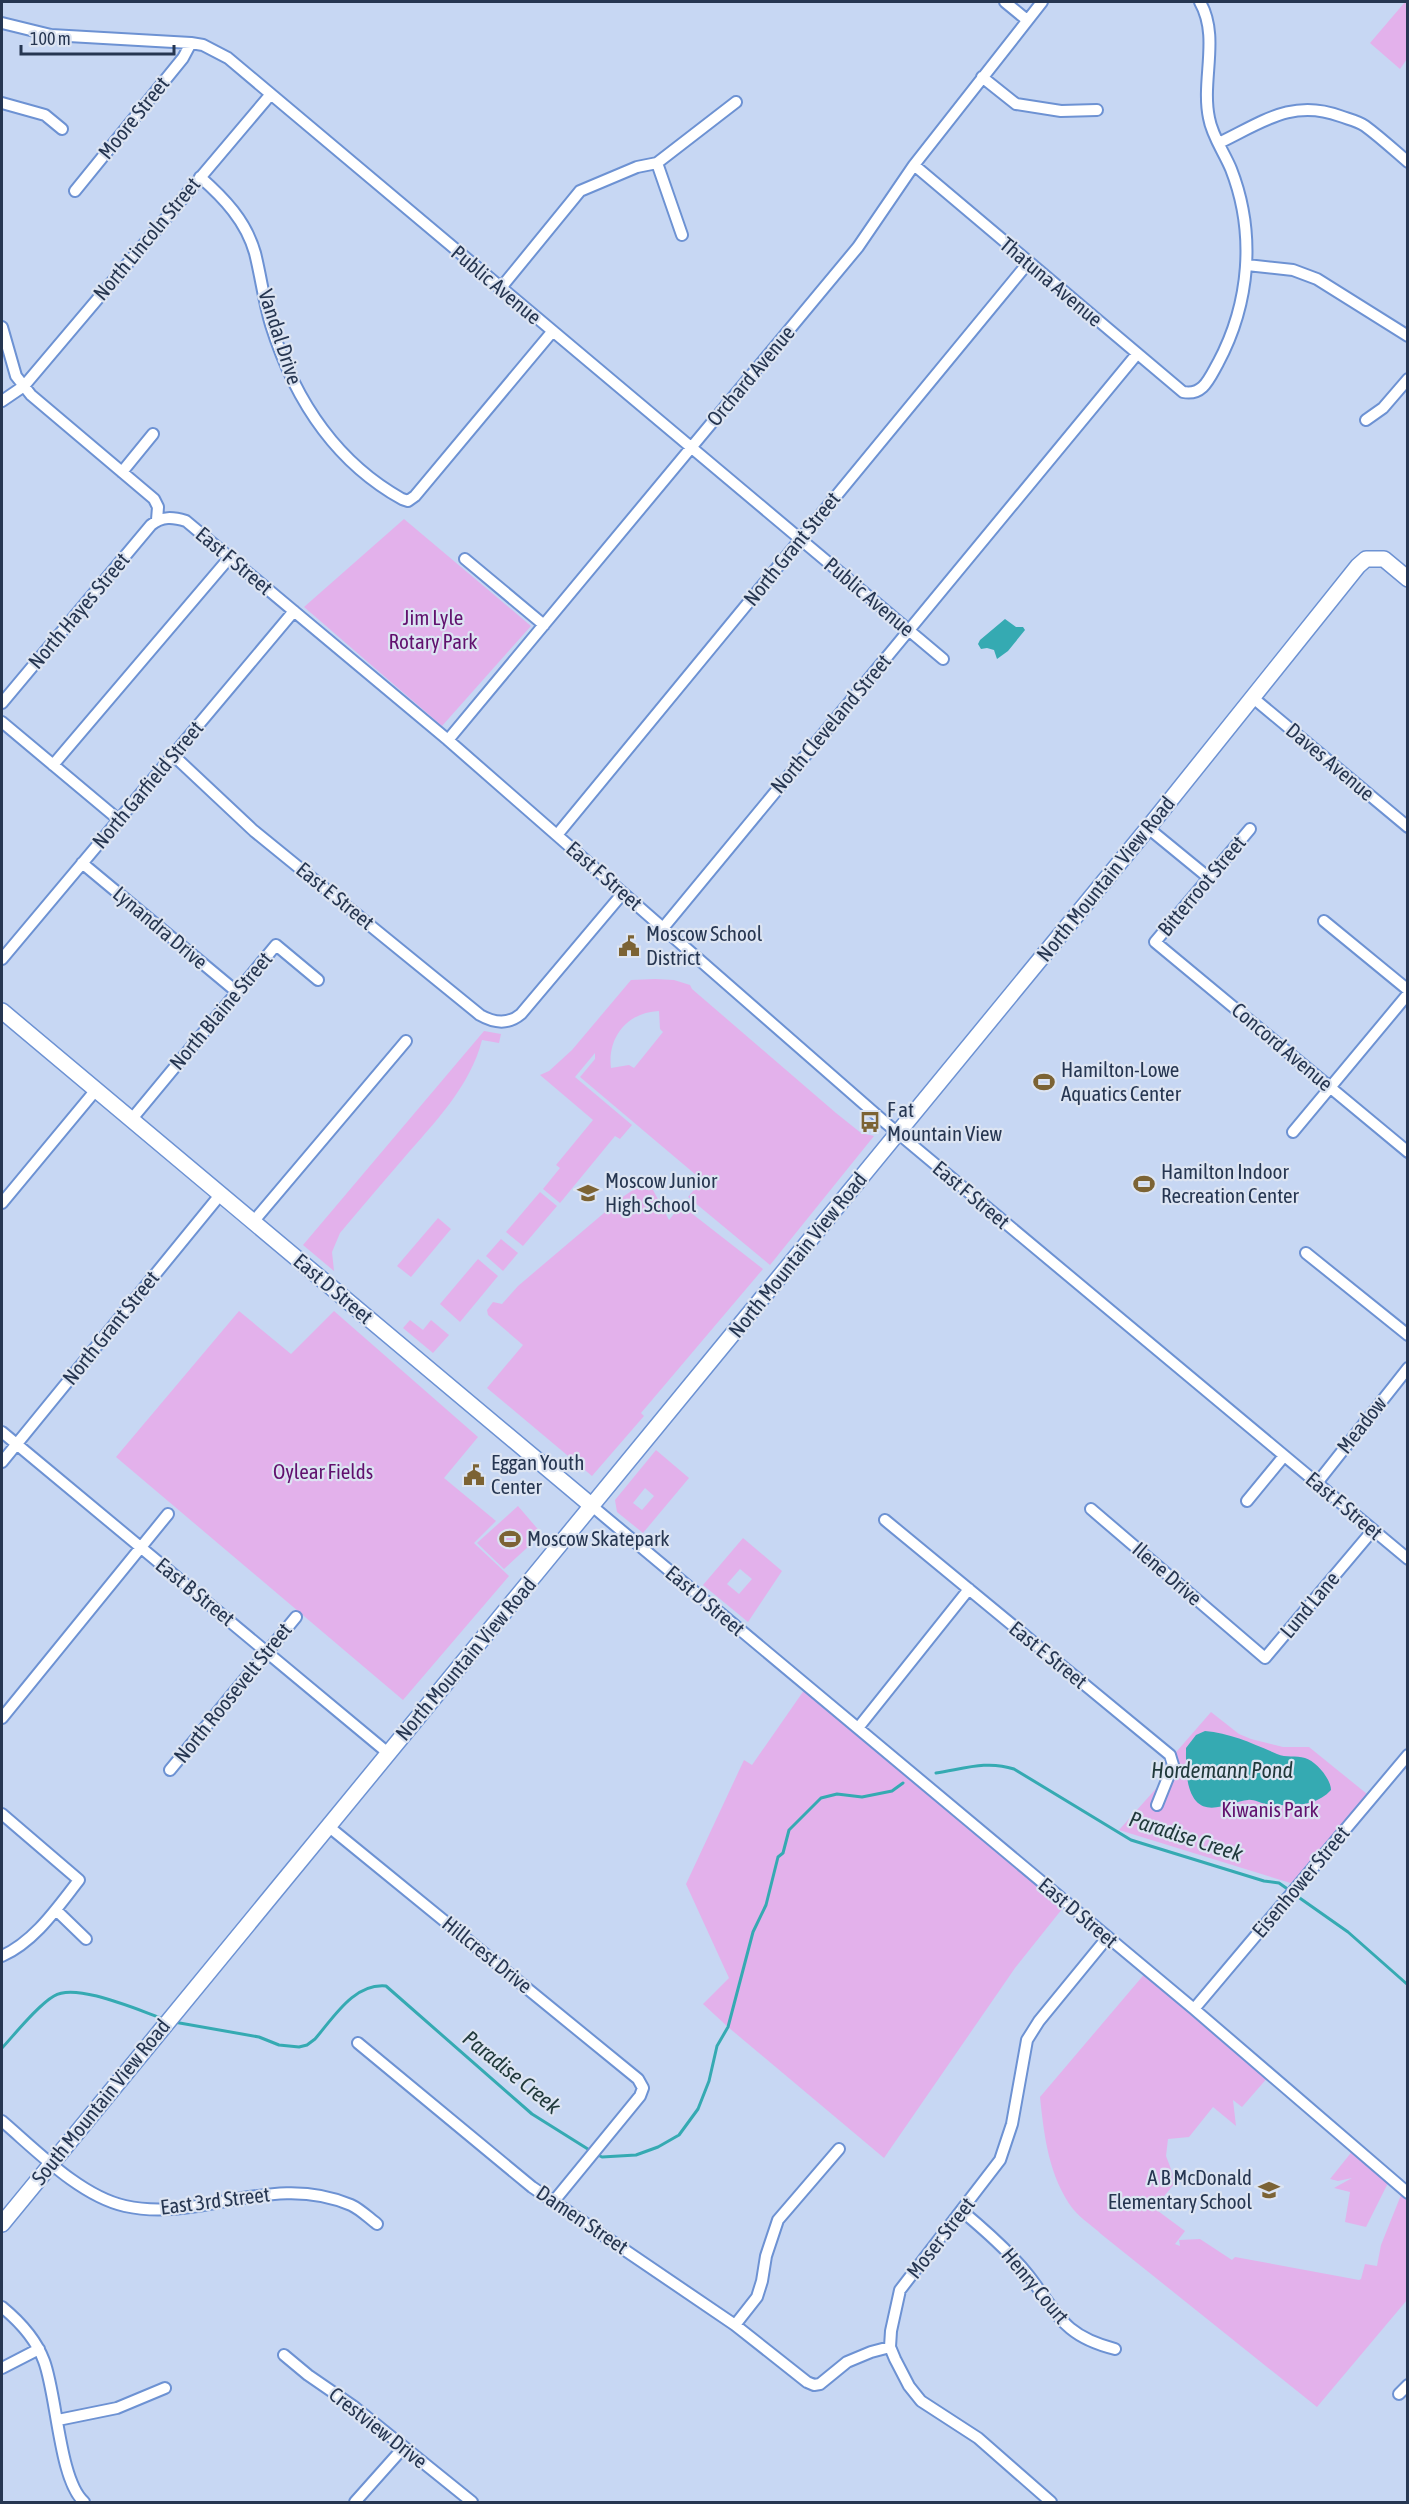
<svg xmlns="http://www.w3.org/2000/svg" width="1409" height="2504" font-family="'Asap Condensed',sans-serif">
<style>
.green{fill:#e3b1eb;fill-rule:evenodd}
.water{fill:#35aab2}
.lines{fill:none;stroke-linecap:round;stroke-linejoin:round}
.stream{stroke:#35aab2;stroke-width:3}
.street-casing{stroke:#6d92d3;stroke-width:14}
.secondary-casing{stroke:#6d92d3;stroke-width:18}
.street{stroke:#fff;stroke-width:10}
.secondary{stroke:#fff;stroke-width:15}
.labels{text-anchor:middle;stroke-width:4.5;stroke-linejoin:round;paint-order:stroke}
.street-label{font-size:21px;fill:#263651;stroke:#dce4f2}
.park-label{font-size:21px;fill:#61116e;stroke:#dce4f2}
.poi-label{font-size:21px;fill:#263651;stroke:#dce4f2;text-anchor:start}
.water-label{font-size:22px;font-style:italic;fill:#1f383a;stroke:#dce4f2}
</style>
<rect width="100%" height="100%" fill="#c7d7f3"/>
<path class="green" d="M 1405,2 L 1408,2 L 1407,59 L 1400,69 L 1370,43 Z
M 404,519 L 531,626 L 442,726 L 304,607 Z
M 655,979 L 674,980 L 690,985 L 692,989 L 836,1113 L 861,1133 L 874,1136 L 770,1265 L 688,1197 L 702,1180 L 580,1077 L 595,1059 L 595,1053 L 575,1077 L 632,1125 L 620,1139 L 615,1136 L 560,1203 L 543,1189 L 560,1168 L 556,1165 L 593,1120 L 540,1075 L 549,1071 L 572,1050 L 631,980 ZM 659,1011 L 660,1029 L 663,1032 L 634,1068 L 629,1065 L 611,1068 C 607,1037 628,1012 659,1011 Z
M 484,1031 L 501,1034 L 499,1043 L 482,1040 C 470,1087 434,1123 403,1159 C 382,1183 361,1208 340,1233 L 332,1252 L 334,1271 L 303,1245 Z
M 639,1186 L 653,1190 L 669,1220 L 681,1205 L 763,1269 L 641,1413 L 644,1416 L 592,1476 L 487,1388 L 523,1345 L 488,1315 L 487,1310 L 493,1302 L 502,1304 L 518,1286 L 624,1196 Z
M 540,1192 L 557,1206 L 523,1246 L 506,1232 Z
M 438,1218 L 451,1229 L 411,1277 L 397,1266 Z
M 501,1239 L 518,1253 L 503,1271 L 486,1256 Z
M 478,1259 L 498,1276 L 460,1322 L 440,1304 Z
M 239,1311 L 291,1354 L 334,1311 L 478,1437 L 444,1478 L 496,1521 L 474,1543 L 509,1576 L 403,1700 L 116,1457 Z
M 410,1320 L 423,1330 L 431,1320 L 449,1335 L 433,1353 L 403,1328 Z
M 656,1450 L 689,1478 L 643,1533 L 617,1512 L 615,1500 ZM 645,1488 L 654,1496 L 642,1510 L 633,1503 Z
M 518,1506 L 542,1534 L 504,1569 L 477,1543 Z
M 743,1538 L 782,1571 L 748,1622 L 703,1585 ZM 740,1569 L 752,1579 L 739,1594 L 727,1584 Z
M 807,1686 L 1066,1904 L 1015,1968 L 884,2158 L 728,2027 L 703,2004 L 729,1978 L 686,1884 L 744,1760 L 752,1765 Z
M 1211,1712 L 1239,1734 L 1251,1739 L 1283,1747 L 1309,1747 L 1372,1798 L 1297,1885 L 1119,1830 L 1170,1773 L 1171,1758 Z
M 1147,1971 L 1269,2076 L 1242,2107 L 1233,2100 L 1236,2126 L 1213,2107 L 1189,2137 L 1168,2139 L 1166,2156 L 1176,2182 L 1154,2208 L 1185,2231 L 1175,2244 L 1180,2246 L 1179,2240 L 1200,2239 L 1232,2260 L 1235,2257 L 1359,2280 L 1361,2279 L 1365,2264 L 1377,2266 L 1381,2245 L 1403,2190 L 1408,2193 L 1407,2300 L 1317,2407 L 1101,2234 C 1093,2226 1081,2219 1073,2209 C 1049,2177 1044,2136 1040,2097 Z
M 1354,2149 L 1390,2179 L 1366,2227 L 1345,2222 L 1350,2192 L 1334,2188 L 1352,2178 L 1338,2181 L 1330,2179 Z"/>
<path class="water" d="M 1005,619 L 1016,627 L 1023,627 L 1025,630 L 1008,651 L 997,659 L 994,650 L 987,648 L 981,649 L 978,644 L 980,640 Z
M 1205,1731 C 1230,1733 1254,1744 1277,1754 C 1286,1758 1296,1755 1305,1758 C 1316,1761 1331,1779 1331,1790 C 1315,1808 1288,1806 1266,1804 C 1260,1803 1253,1799 1248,1800 C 1233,1801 1209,1816 1196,1801 C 1185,1788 1186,1764 1186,1748 L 1196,1735 Z"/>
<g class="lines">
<path class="stream" d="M 936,1773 C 963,1769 987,1760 1014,1769 L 1131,1840 L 1264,1881 L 1279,1883 L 1289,1890
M 1294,1894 L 1348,1932 L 1408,1985
M 174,2022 L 259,2037 L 279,2045 L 299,2047 L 307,2045 L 315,2039 C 334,2017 354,1983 386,1986 L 532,2114 L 591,2151
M 2,2048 C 15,2034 38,2005 54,1996 C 76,1982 140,2011 164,2019
M 596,2154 L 602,2157 L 636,2155 L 658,2147 L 679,2135 L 698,2109 L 709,2081 L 717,2046 L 728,2027 L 753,1932 L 766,1905 L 778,1857 L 783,1853 L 789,1830 L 821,1798 L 837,1794 L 862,1797 L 892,1791 L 903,1783"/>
<defs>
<path id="street" d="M 1005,2 L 1027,20
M 2,23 L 51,35 L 191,43 L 203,45 L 228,58 L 943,659
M 982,77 L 1016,104 L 1061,111 L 1097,110
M 2,103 L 45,115 L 62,129
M 1219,143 C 1261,123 1292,98 1340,116 C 1348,119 1358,121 1365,126 C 1380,137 1394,150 1408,162
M 657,163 L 682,235
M 914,165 L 1183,392 C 1203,396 1209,379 1218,363 C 1250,303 1256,233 1231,169 C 1224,152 1212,136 1209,118 C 1201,80 1220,37 1200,2
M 200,177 C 224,198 246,221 255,253 C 261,277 264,302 271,325 C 294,398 334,461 402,499 L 408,501 L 415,496 L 552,332
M 75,191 L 183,58 L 191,43
M 1247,265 L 1293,270 L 1317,279 L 1408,336
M 500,289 L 580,191 L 637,167 L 657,163 L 736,102
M 2,327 L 16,376 L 31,395 L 154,499 L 158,507 L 157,520
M 2,401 L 24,386 L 271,94
M 1366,420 L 1383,408 L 1408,379
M 122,472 L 153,434
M 465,559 L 544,625
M 1252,697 L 1408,827
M 2,703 L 151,525 C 162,516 173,517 186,521 L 448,740 L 887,1124 L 1408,1559
M 2,722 L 119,820
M 448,740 L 858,247 L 914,165 L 1042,2
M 173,755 L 254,831 L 480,1015 C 494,1023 508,1025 521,1014 L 623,893
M 53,765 L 230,557
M 1148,828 L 1209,878
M 1250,829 L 1155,942 L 1408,1152
M 557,835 L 1028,263
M 82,863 L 237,992
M 1324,921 L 1408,990
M 663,928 L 1137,354
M 2,959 L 294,611
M 131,1120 L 276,945 L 318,980
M 1293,1132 L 1408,994
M 2,1203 L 95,1091
M 253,1222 L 406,1041
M 1306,1253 L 1408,1335
M 2,1432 L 388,1753
M 2,1462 L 220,1195
M 1317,1483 L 1408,1368
M 1247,1501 L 1284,1456
M 592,1506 L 1194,2009 L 1408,2193
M 1091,1509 L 1265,1658 L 1373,1530
M 885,1520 L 1170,1755 L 1173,1765 L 1157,1805
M 2,1718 L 168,1514
M 858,1728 L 969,1589
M 170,1770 L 296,1617
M 2,1814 L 79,1880 C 57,1908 35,1941 2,1956
M 328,1826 L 638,2079 L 643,2088 L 640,2096 L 554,2201
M 56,1910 L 86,1939
M 1194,2009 L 1408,1755
M 358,2043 L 532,2187 L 735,2325 L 807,2382 L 814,2385 L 820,2384 L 847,2362 L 871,2352 L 890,2347
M 2,2121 C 36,2150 80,2196 125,2206 C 201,2223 272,2171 351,2205 C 360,2209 369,2218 377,2224
M 962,2211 C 986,2231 1010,2252 1029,2276 C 1058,2314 1063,2336 1115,2349
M 2,2307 C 19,2321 36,2339 44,2361 C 57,2395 59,2480 84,2502
M 735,2325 L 757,2297 L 762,2281 L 766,2256 L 778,2220 L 839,2149
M 284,2355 L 308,2375 L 353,2406 L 472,2502
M 2,2368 L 39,2349
M 1399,2394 L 1408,2385
M 58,2420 L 117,2408 L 165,2388
M 355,2502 L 404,2447
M 1051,2502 L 978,2438 L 921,2401 L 909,2386 L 895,2359 L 890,2347 L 891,2331 L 900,2290 L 1000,2160 L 1012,2124 L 1027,2040 L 1039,2021 L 1107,1938"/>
<path id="secondary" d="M 2,1011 L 592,1506
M 2,2224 L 1148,828 L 1358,566 L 1366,559 L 1384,559 L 1408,579"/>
</defs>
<use href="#street" class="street-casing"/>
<use href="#secondary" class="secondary-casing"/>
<use href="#street" class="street"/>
<use href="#secondary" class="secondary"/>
</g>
<defs>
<symbol id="civic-bare" viewBox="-9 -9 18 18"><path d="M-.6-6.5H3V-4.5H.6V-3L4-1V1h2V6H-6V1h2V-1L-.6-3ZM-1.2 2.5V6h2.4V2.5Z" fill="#7c6334" stroke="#dce4f2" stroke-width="2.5" paint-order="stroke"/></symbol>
<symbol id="stadium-bare" viewBox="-9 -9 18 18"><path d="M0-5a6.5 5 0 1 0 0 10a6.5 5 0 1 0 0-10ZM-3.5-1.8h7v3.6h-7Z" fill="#7c6334" stroke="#dce4f2" stroke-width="2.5" paint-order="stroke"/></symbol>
<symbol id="bus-bare" viewBox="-9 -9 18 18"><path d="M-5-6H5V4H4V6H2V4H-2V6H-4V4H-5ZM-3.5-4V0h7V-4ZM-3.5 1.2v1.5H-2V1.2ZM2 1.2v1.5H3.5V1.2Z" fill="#7c6334" stroke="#dce4f2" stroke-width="2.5" paint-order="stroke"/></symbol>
<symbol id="school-bare" viewBox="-9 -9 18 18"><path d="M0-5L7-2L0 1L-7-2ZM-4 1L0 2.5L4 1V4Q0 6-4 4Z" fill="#7c6334" stroke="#dce4f2" stroke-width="2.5" paint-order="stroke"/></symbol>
</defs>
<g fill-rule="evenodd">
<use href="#civic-bare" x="614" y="931" width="30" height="30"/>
<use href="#stadium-bare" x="1029" y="1067" width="30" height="30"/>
<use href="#bus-bare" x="855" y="1107" width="30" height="30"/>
<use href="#stadium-bare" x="1129" y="1169" width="30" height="30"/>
<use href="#school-bare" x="573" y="1178" width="30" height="30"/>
<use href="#civic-bare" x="459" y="1460" width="30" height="30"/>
<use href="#stadium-bare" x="495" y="1524" width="30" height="30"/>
<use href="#school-bare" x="1254" y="2175" width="30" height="30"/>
</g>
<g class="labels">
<g class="street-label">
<text transform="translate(134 118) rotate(-51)" y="7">Moore Street</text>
<text transform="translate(147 239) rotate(-50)" y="7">North Lincoln Street</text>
<text transform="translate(1051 282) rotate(40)" y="7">Thatuna Avenue</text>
<text transform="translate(496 285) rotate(40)" y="7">Public Avenue</text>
<text transform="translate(280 337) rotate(72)" y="7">Vandal Drive</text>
<text transform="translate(751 376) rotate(-50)" y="7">Orchard Avenue</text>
<text transform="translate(792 549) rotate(-51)" y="7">North Grant Street</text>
<text transform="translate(234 561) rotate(40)" y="7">East F Street</text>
<text transform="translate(869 597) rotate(40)" y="7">Public Avenue</text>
<text transform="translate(79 611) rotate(-50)" y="7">North Hayes Street</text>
<text transform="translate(831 724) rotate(-50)" y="7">North Cleveland Street</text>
<text transform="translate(1330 762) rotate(40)" y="7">Daves Avenue</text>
<text transform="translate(148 785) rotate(-50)" y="7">North Garfield Street</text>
<text transform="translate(604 876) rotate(41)" y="7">East F Street</text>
<text transform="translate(1106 879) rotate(-51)" y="7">North Mountain View Road</text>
<text transform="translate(1202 886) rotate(-50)" y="7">Bitterroot Street</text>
<text transform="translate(335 896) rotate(39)" y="7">East E Street</text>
<text transform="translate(160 928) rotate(40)" y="7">Lynandra Drive</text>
<text transform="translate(221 1011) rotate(-50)" y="7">North Blaine Street</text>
<text transform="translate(1282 1047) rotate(40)" y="7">Concord Avenue</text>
<text transform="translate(971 1195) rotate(40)" y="7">East F Street</text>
<text transform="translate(798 1255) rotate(-51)" y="7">North Mountain View Road</text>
<text transform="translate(333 1289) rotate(40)" y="7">East D Street</text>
<text transform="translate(111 1328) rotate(-51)" y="7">North Grant Street</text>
<text transform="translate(1362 1425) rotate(-52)" y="7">Meadow</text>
<text transform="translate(1344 1506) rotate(40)" y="7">East F Street</text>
<text transform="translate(1167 1574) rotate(41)" y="7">Ilene Drive</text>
<text transform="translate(195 1592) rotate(39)" y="7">East B Street</text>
<text transform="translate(705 1601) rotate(40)" y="7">East D Street</text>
<text transform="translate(1310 1605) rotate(-50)" y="7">Lund Lane</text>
<text transform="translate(1048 1655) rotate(39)" y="7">East E Street</text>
<text transform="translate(466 1659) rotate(-50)" y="7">North Mountain View Road</text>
<text transform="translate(233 1693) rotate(-51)" y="7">North Roosevelt Street</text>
<text transform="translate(1301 1882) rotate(-50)" y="7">Eisenhower Street</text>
<text transform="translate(1078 1913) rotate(40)" y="7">East D Street</text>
<text transform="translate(487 1955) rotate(39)" y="7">Hillcrest Drive</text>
<text transform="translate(101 2102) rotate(-51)" y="7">South Mountain View Road</text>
<text transform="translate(215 2201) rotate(-7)" y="7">East 3rd Street</text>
<text transform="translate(582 2220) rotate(34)" y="7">Damen Street</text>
<text transform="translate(941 2238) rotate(-52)" y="7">Moser Street</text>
<text transform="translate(1035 2286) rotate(50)" y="7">Henry Court</text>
<text transform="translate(378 2428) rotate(38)" y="7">Crestview Drive</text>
</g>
<g class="park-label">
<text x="433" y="625">Jim Lyle<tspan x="433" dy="24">Rotary Park</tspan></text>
<text x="323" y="1479">Oylear Fields</text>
<text x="1270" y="1817">Kiwanis Park</text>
</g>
<g class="poi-label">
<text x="646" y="941">Moscow School<tspan x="646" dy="24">District</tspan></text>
<text x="1061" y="1077">Hamilton-Lowe<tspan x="1061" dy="24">Aquatics Center</tspan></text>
<text x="887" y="1117">F at<tspan x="887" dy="24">Mountain View</tspan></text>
<text x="1161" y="1179">Hamilton Indoor<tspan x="1161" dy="24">Recreation Center</tspan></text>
<text x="605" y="1188">Moscow Junior<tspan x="605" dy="24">High School</tspan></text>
<text x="491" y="1470">Eggan Youth<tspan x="491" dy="24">Center</tspan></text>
<text x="527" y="1546">Moscow Skatepark</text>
<text x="1252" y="2185" text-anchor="end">A B McDonald<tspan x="1252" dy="24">Elementary School</tspan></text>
</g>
<g class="water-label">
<text x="1222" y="1778">Hordemann Pond</text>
<text transform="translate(1186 1836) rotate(18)" y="8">Paradise Creek</text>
<text transform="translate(512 2072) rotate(39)" y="8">Paradise Creek</text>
</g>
</g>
<rect width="1409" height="2504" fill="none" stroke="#263651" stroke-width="6"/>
<path d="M21 45v9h153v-9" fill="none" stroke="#263651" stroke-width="3"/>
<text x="30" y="45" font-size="18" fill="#263651" stroke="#dce4f2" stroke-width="4.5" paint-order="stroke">100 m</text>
</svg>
